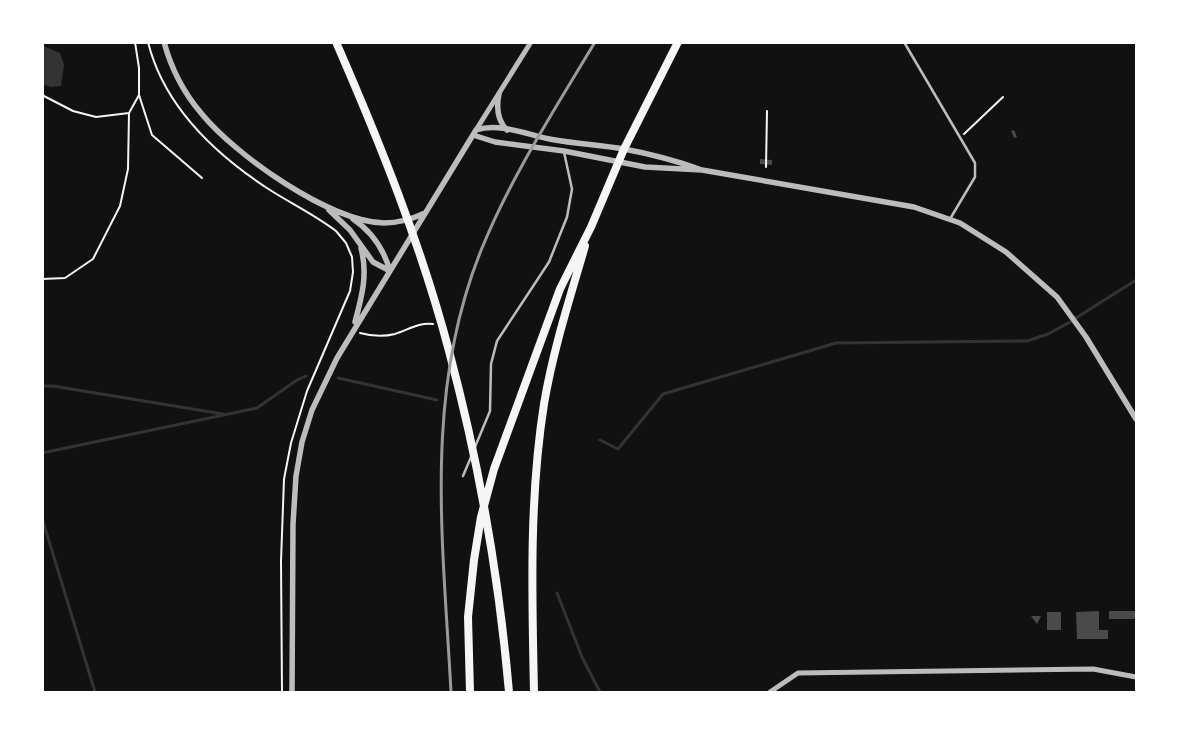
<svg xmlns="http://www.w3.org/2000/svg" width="1179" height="735" font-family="'Nunito Sans',sans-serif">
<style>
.water{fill:#333}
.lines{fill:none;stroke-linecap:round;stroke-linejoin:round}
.stream{stroke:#333;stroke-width:3}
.building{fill:#4a4a4a}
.path{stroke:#f5f5f5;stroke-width:2}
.service{stroke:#bcbcbc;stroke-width:2.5}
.minor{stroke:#bcbcbc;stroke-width:5}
.tertiary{stroke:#bcbcbc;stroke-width:5.5}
.primary{stroke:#f5f5f5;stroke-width:8}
.rail{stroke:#9a9a9a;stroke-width:3}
</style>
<rect width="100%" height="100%" fill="#111"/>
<path class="water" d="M 43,46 L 60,53 L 64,65 L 61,86 L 51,87 L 43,84 Z"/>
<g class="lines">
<path class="stream" d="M 1076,318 L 1136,280
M 338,378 L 437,400
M 42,386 L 53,386 L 223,414
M 600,440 L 618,449 L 663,394 L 836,343 L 1027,341 L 1048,334 L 1070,322
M 42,453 L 257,408 L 297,380 L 306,376
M 42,518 L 95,692
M 557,593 L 582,657 L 600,692"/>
</g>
<path class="building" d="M 1014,130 L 1017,137 L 1014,138 L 1011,131 Z
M 760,159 L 772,160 L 772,165 L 760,164 Z
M 1099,611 L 1099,630 L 1108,630 L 1108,639 L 1077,639 L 1076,612 Z
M 1109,611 L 1136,611 L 1136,619 L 1109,619 Z
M 1047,612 L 1061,612 L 1061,630 L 1047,630 Z
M 1031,616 L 1041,616 L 1037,624 Z"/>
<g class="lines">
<path class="path" d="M 135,42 L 139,68 L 139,95 L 152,135 L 202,178
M 148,42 C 164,107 216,155 270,190 C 292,204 315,215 336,231 L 346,243 L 352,257 L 353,272 L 350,291 L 307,391 L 291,443 L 284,479 L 281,561 L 282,692
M 42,95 L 73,111 L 96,117 L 129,113 L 139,95
M 964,134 L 1003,97
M 766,167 L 767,111
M 42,279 L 65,278 L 93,259 L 120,206 L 128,169 L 129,113
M 360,333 C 371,336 383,337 395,334 C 408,330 419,322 433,324"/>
<path class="service" d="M 904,42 L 975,163 L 975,177 L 950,219
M 475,447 L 490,411 L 491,364 L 497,341 L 549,262 L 567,217 L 572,189 L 564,152
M 463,476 L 471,457"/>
<path class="minor" d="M 476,130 L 531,42
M 770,692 L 798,673 L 1093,669 L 1136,677"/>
<path class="tertiary" d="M 164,42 C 171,68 184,93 201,113 C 235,155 330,222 384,223 C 399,223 412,219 425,213
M 499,94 C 496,108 497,120 507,130
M 473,135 L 495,142 L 564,151 L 645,167 L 702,170 L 914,207 L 960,223 L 1006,252 L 1057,297 L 1086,337 L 1136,419
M 329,210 L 350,230 L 373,262 L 390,271
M 353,219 C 371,231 384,250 390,271
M 355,322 C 362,296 368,274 361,248
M 292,692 L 293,524 L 296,476 L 302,442 L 312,410 L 337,358 L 476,130 C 501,122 530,136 555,140 C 578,144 601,145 624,149 C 651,154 677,161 702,170"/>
<path class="primary" d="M 336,42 C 380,143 421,245 449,351 C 479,463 499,577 509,692
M 470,692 L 468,617 L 474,560 L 481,517 L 494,469 L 560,289 L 591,227 L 624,149 L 678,42
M 534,692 C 532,596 529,499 544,404 C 553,350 570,298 585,246"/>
<path class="rail" d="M 451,692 C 443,541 423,392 482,248 C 512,175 555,109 595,42"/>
</g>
<rect width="1179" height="735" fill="none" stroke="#ffffff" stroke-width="88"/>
</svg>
